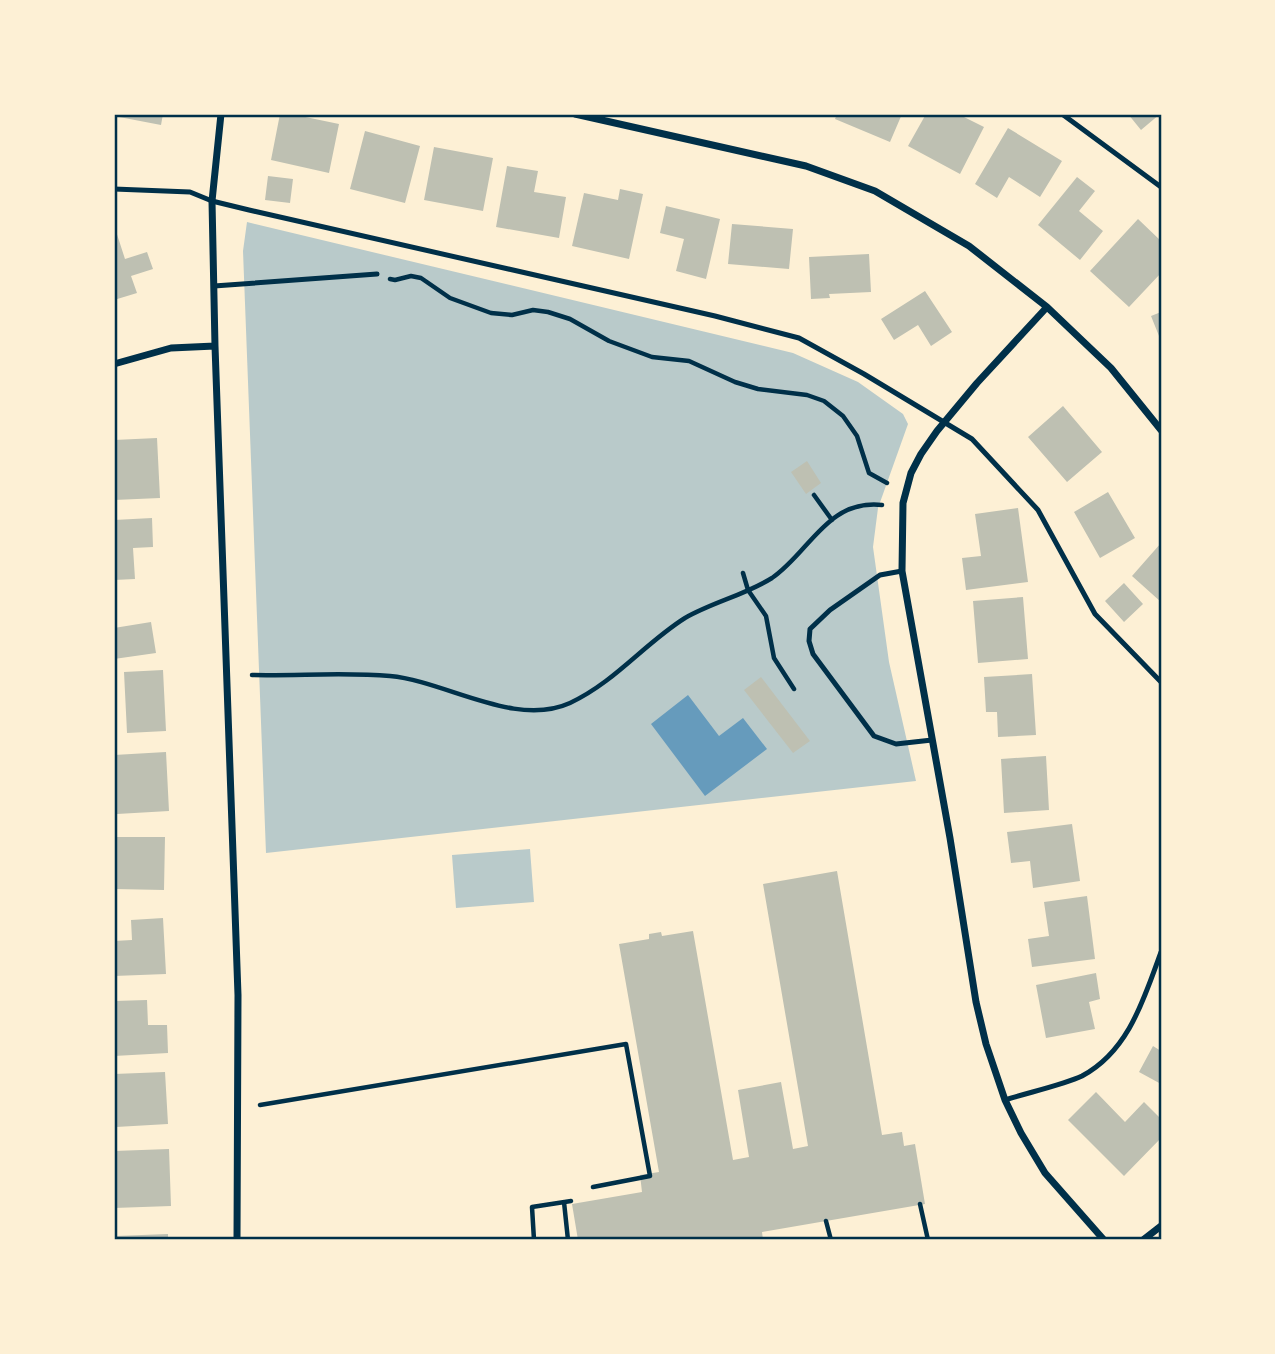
<svg xmlns="http://www.w3.org/2000/svg" width="1275" height="1354" font-family="'Archivo Narrow',sans-serif">
<style>
.green{fill:#b9caca}
.water{fill:#669bbc}
.building{fill:#bec0b2}
.lines{fill:none;stroke-linecap:round;stroke-linejoin:round}
.path{stroke:#003049;stroke-width:4.5}
.service{stroke:#003049;stroke-width:5}
.minor{stroke:#003049;stroke-width:7}
.neatline{fill:none;stroke:#003049;stroke-width:2.5}
</style>
<rect width="100%" height="100%" fill="#fdf0d5"/>
<path class="green" d="M 247,222 L 793,353 L 858,382 L 903,414 L 908,424 L 878,508 L 873,547 L 889,662 L 916,781 L 266,853 L 243,251 Z
M 530,849 L 534,902 L 456,908 L 452,855 Z"/>
<path class="water" d="M 688,695 L 719,736 L 743,718 L 767,749 L 705,796 L 651,724 Z"/>
<path class="building" d="M 114,114 L 163,114 L 161,125 L 114,116 Z
M 280,114 L 291,114 L 339,124 L 329,173 L 271,160 Z
M 837,114 L 902,114 L 890,142 L 835,119 Z
M 926,114 L 958,114 L 984,127 L 960,174 L 908,146 Z
M 1128,114 L 1160,114 L 1141,130 Z
M 1008,128 L 1062,161 L 1040,197 L 1009,177 L 997,198 L 975,184 Z
M 365,131 L 420,146 L 405,203 L 350,189 Z
M 434,147 L 493,158 L 483,211 L 424,200 Z
M 507,166 L 538,171 L 534,192 L 566,197 L 559,238 L 496,227 Z
M 268,176 L 293,179 L 290,203 L 265,200 Z
M 1077,177 L 1095,191 L 1079,211 L 1103,231 L 1080,260 L 1038,225 Z
M 620,189 L 643,194 L 629,259 L 572,246 L 584,193 L 618,200 Z
M 666,206 L 720,219 L 706,279 L 676,271 L 684,239 L 660,233 Z
M 1138,219 L 1161,241 L 1161,273 L 1129,307 L 1090,271 Z
M 732,224 L 793,229 L 789,269 L 728,264 Z
M 114,225 L 125,259 L 147,252 L 153,269 L 131,276 L 137,293 L 114,300 Z
M 869,254 L 871,292 L 829,294 L 830,298 L 811,299 L 809,257 Z
M 925,291 L 952,332 L 931,346 L 918,325 L 894,340 L 881,319 Z
M 1161,312 L 1161,341 L 1151,316 Z
M 1063,406 L 1102,452 L 1067,482 L 1028,437 Z
M 157,438 L 160,498 L 114,500 L 114,440 Z
M 807,461 L 821,483 L 806,494 L 791,472 Z
M 1108,492 L 1135,538 L 1100,558 L 1074,512 Z
M 1018,508 L 1028,582 L 966,590 L 962,558 L 981,556 L 975,514 Z
M 152,518 L 153,547 L 133,548 L 135,579 L 114,580 L 114,520 Z
M 1161,543 L 1161,602 L 1132,576 Z
M 1124,583 L 1143,604 L 1124,622 L 1105,601 Z
M 1023,597 L 1028,659 L 978,663 L 973,601 Z
M 151,622 L 156,653 L 114,659 L 114,628 Z
M 163,670 L 166,731 L 127,733 L 124,672 Z
M 1032,674 L 1036,735 L 998,737 L 997,712 L 986,712 L 984,677 Z
M 761,677 L 810,741 L 793,753 L 744,690 Z
M 166,752 L 169,811 L 117,814 L 114,755 Z
M 1046,756 L 1049,810 L 1004,813 L 1001,759 Z
M 1072,824 L 1080,881 L 1033,888 L 1030,861 L 1011,863 L 1007,832 Z
M 115,837 L 165,837 L 164,890 L 115,889 Z
M 837,871 L 882,1135 L 902,1132 L 904,1146 L 915,1144 L 925,1204 L 762,1232 L 763,1240 L 578,1240 L 572,1204 L 642,1192 L 640,1175 L 659,1172 L 619,944 L 649,939 L 649,934 L 661,932 L 662,936 L 693,931 L 733,1160 L 749,1157 L 738,1090 L 781,1082 L 793,1149 L 808,1146 L 763,884 Z
M 1087,896 L 1095,959 L 1032,967 L 1028,939 L 1049,936 L 1044,902 Z
M 163,918 L 166,974 L 114,976 L 114,941 L 132,940 L 131,920 Z
M 1096,973 L 1100,999 L 1089,1002 L 1095,1029 L 1046,1038 L 1036,985 Z
M 147,1000 L 148,1025 L 167,1025 L 168,1053 L 114,1056 L 114,1001 Z
M 1153,1046 L 1161,1051 L 1161,1084 L 1139,1072 Z
M 165,1072 L 168,1124 L 116,1127 L 114,1074 Z
M 1096,1092 L 1125,1122 L 1144,1102 L 1161,1119 L 1161,1138 L 1124,1176 L 1068,1120 Z
M 169,1149 L 171,1206 L 114,1208 L 114,1151 Z
M 168,1234 L 168,1240 L 116,1240 L 116,1236 Z"/>
<g class="lines">
<path class="path" d="M 390,279 L 395,280 L 411,276 L 421,278 L 450,298 L 491,313 L 512,315 L 533,310 L 548,312 L 570,319 L 609,341 L 652,357 L 689,361 L 735,382 L 758,389 L 807,395 L 824,401 L 843,416 L 857,436 L 869,473 L 887,483
M 814,495 L 832,520
M 743,573 L 748,590 L 766,616 L 774,658 L 794,689
M 252,675 C 298,676 345,672 390,676 C 446,681 515,728 570,703 C 615,682 645,643 685,618 C 713,602 745,595 772,578 C 810,552 827,499 882,505
M 260,1105 L 626,1044 L 650,1176 L 593,1187
M 564,1202 L 568,1240
M 920,1204 L 928,1240
M 826,1221 L 831,1240
M 534,1240 L 532,1207 L 571,1201"/>
<path class="service" d="M 1062,114 L 1161,187
M 114,189 L 190,192 L 212,201 L 249,210 L 715,316 L 799,338 L 864,374 L 972,439 L 1038,510 L 1095,614 L 1161,682
M 214,286 L 377,274
M 902,571 L 880,575 L 830,610 L 810,629 L 809,641 L 813,654 L 874,736 L 896,744 L 932,740
M 1005,1100 C 1026,1093 1063,1085 1082,1076 C 1129,1051 1144,998 1161,952"/>
<path class="minor" d="M 221,114 L 212,201 L 215,346 L 238,995 L 237,1240
M 575,114 L 806,166 L 875,191 L 969,246 L 1047,307 L 1111,368 L 1161,430
M 1047,307 L 977,383 L 937,431 L 921,454 L 911,473 L 903,503 L 902,571 L 950,838 L 976,1002 L 986,1044 L 1005,1100 L 1021,1133 L 1045,1173 L 1104,1240
M 114,364 L 171,348 L 215,346
M 1143,1240 L 1161,1226"/>
</g>
<rect width="1275" height="1354" fill="none" stroke="#fdf0d5" stroke-width="231"/>
<rect x="116" y="116" width="1044" height="1122" class="neatline"/>
</svg>
